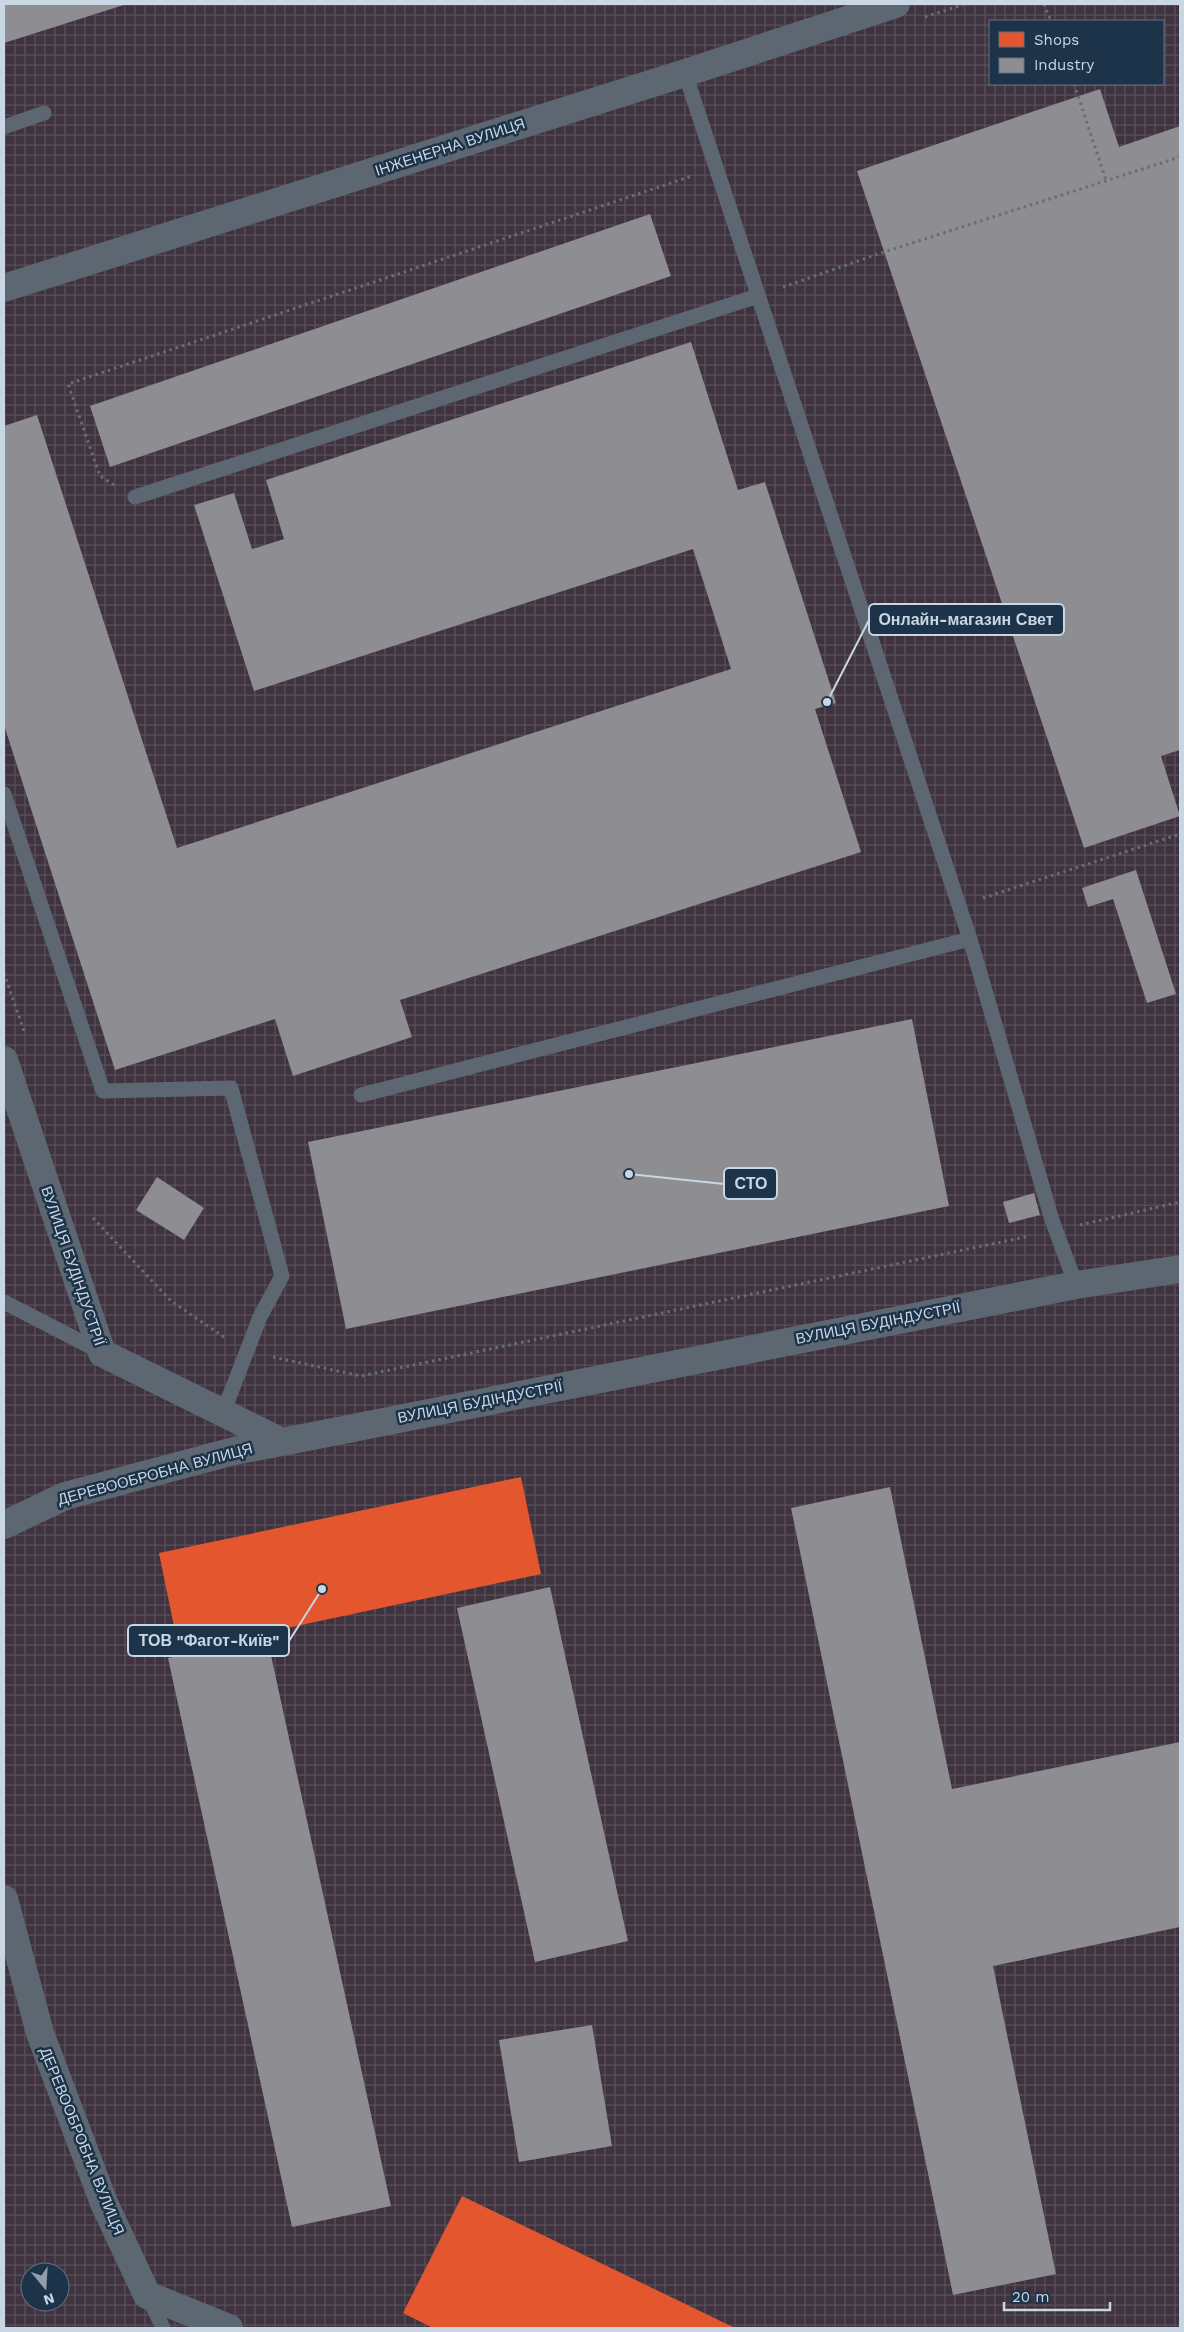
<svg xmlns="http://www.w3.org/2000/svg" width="1184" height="2332" font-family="'Work Sans',sans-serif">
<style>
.industrial{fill:url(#industrial-grid);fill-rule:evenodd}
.shops{fill:#e4572e}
.industry{fill:#8d8d92}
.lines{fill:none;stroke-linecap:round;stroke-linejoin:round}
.path{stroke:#656e77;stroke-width:3;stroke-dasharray:2.5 4;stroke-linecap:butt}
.lane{stroke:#5d6771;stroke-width:15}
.street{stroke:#5d6771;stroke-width:28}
.labels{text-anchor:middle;stroke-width:5;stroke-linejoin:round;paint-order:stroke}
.street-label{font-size:15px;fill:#c9d6e4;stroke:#1d3349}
.leader{fill:none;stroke:#c9d6e4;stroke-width:2}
.callout-dot{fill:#c9d6e4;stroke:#1d3349;stroke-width:2}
.callout{fill:#1d3349;stroke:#c9d6e4;stroke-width:2}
.callout-label{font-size:16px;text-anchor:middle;font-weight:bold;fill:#c9d6e4}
</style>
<defs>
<pattern id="industrial-grid" width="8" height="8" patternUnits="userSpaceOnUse" patternTransform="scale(1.25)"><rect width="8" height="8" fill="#3f333f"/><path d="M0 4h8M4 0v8" fill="none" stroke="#59505b"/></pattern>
</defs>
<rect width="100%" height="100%" fill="#27333f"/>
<path class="industrial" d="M 4,4 L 1180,4 L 1180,2328 L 4,2328 ZM 990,21 L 1163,21 L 1163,84 L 990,84 ZM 30,2272 L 60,2272 L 60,2302 L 30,2302 Z"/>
<path class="shops" d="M 521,1477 L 541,1574 L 179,1651 L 159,1553 Z
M 462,2196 L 735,2328 L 433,2328 L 403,2313 Z"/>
<path class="industry" d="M 4,4 L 127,4 L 4,43 Z
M 1100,89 L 1119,147 L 1180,126 L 1180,750 L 1161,756 L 1180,816 L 1084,848 L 857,171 Z
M 650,214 L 671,276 L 110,467 L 90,406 Z
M 691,342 L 738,490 L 765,482 L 836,703 L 815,709 L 861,852 L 400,1000 L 412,1037 L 293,1076 L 275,1019 L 115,1070 L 4,725 L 4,426 L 37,415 L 177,848 L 731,669 L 693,549 L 254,691 L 194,505 L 234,493 L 252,549 L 284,539 L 266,480 Z
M 1136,870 L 1176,994 L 1147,1003 L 1113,899 L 1088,907 L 1082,888 Z
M 912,1019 L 949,1206 L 346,1329 L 308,1142 Z
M 157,1177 L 204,1208 L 184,1240 L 136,1210 Z
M 1034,1193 L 1040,1215 L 1009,1223 L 1003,1202 Z
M 890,1487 L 952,1789 L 1180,1742 L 1180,1927 L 993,1966 L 1056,2274 L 953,2295 L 791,1508 Z
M 550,1587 L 628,1941 L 535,1962 L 457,1608 Z
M 267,1637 L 391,2206 L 292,2227 L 168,1658 Z
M 592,2025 L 612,2146 L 519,2162 L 499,2040 Z"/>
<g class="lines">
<path class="path" d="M 1044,4 L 1051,21
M 925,17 L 965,4
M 1074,84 L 1106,180
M 783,287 L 884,252 L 1180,157
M 114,485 L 100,476 L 68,384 L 692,176
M 983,898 L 1180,834
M 4,973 L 25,1034
M 93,1218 L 171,1301 L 224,1337
M 1080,1225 L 1180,1202
M 273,1357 L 361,1376 L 1030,1236"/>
<path class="lane" d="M 685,73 L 970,939 L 1052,1220 L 1076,1285
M 4,127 L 44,113
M 135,497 L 758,296
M 4,794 L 103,1091 L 231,1088 L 282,1276 L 260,1317 L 223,1413
M 361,1095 L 970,939
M 4,1302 L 101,1352
M 148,2296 L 163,2328"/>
<path class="street" d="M 4,288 L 685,73 L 896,4
M 4,1060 L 102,1353 L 282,1442 L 1076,1285 L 1180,1269
M 4,1525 L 65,1496 L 234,1451 L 282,1442
M 4,1899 L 40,2033 L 104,2203 L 147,2295 L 229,2328"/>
</g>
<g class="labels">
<g class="street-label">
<text transform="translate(450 147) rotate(-18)" y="5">ІНЖЕНЕРНА ВУЛИЦЯ</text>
<text transform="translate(73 1266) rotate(71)" y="5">ВУЛИЦЯ БУДІНДУСТРІЇ</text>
<text transform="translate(878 1323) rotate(-11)" y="5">ВУЛИЦЯ БУДІНДУСТРІЇ</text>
<text transform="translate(480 1402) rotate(-11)" y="5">ВУЛИЦЯ БУДІНДУСТРІЇ</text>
<text transform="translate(155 1474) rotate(-15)" y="5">ДЕРЕВООБРОБНА ВУЛИЦЯ</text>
<text transform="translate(82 2141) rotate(68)" y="5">ДЕРЕВООБРОБНА ВУЛИЦЯ</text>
</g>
</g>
<path class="leader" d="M827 702L869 620M629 1174L724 1184M322 1589L289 1641"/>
<g class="callout-dot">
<circle cx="827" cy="702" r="5"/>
<circle cx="629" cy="1174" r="5"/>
<circle cx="322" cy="1589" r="5"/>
</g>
<g class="callout">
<rect x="869" y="604" width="195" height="31" rx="5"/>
<rect x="724" y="1168" width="53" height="31" rx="5"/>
<rect x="128" y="1625" width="161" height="31" rx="5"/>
</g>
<g class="callout-label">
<text x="966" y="625">Онлайн-магазин Свет</text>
<text x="751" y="1189">СТО</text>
<text x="209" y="1646">ТОВ "Фагот-Київ"</text>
</g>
<rect width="1184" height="2332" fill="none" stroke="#c9d6e4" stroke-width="10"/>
<rect x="989" y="20" width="175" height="65" fill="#1d3349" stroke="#627487"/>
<rect x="999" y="32" width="25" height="15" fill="#e4572e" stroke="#627487"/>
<text x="1034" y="45" font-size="15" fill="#c9d6e4">Shops</text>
<rect x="999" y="58" width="25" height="15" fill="#8d8d92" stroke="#627487"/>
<text x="1034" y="70" font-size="15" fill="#c9d6e4">Industry</text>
<g transform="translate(45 2287) rotate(162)"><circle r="24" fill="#1d3349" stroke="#627487"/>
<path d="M0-4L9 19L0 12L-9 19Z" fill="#909daa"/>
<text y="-8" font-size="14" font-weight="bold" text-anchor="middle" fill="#c9d6e4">N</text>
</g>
<path d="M1004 2302v8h106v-8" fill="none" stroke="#c9d6e4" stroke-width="2.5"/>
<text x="1012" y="2302" font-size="15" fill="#c9d6e4" stroke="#1d3349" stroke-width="4" paint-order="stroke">20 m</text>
</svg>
